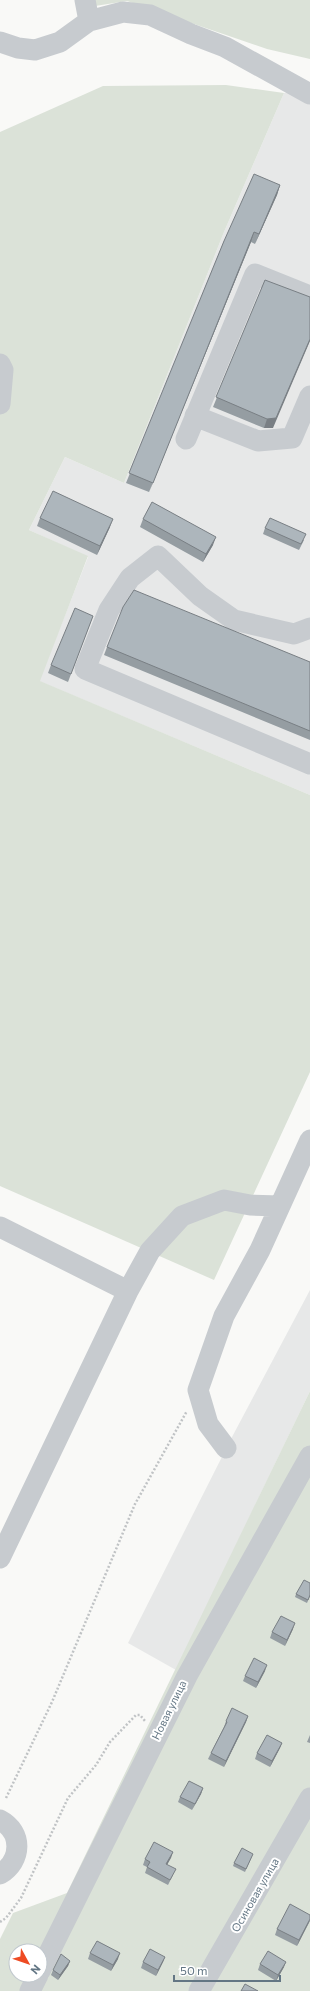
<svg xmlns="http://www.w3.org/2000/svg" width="310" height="1991" font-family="Commissioner,sans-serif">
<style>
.built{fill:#e7e8e8}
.green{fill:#dbe2d8;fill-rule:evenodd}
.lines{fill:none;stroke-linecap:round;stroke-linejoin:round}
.path{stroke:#c0c3c5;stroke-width:2.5;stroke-dasharray:2 2;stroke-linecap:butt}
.minor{stroke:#c7cbcf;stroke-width:21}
.wall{fill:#959da2}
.shaded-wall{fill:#797f84}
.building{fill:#adb6bc;stroke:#797f84}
.labels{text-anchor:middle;stroke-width:4;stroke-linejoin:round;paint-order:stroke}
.street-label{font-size:11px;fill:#637684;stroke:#fff}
</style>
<rect width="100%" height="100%" fill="#f9f9f7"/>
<path class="built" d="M 292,92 L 310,103 L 310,795 L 39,681 L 88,557 L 29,530 L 65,457 L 124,483 L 224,232 L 284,93 Z
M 310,1290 L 310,1391 L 176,1670 L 128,1643 L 232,1437 Z"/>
<path class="green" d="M 94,0 L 310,0 L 310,59 L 267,49 L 127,1 L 95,6 Z
M 226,85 L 284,93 L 224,232 L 124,483 L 65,457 L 29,530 L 88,556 L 40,681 L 310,795 L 310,1072 L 214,1280 L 0,1186 L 0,132 L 103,86 Z
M 310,1391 L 310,1991 L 0,1991 L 0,1939 L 13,1913 L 67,1893 ZM 16,1951 L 40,1951 L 40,1975 L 16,1975 Z"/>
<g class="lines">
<path class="path" d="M 6,1798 L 52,1702 L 135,1504 L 187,1411
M 0,1922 L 6,1918 L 21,1898 L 68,1798 L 96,1765 L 110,1742 L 136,1715 L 140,1715 L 145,1721"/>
<path class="minor" d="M 85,0 L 89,21
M 0,42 L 18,48 L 35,50 L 60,42 L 89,21 L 123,12 L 150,15 L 191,34 L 225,47 L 310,94
M 0,364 L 3,370 L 0,404
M 195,416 L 258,441 L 292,438 L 310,396
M 186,439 L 255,274 L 310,296
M 310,628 L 294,634 L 234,620 L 200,596 L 158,556 L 130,578 L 109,610 L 85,669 L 310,764
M 0,1227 L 128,1291
M 226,1448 L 208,1424 L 198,1390 L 224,1316 L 260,1250 L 310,1140
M 0,1558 L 128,1291 L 150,1251 L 182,1216 L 224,1200 L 250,1205 L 280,1206
M 0,1820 C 23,1832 22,1861 0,1874
M 40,1971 L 187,1676 L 310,1456
M 30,1991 L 38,1975
M 199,1991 L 310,1798"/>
</g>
<path class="wall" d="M 280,185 L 277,195 L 255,244 L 251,242 L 149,492 L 126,483 L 224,241 Z
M 265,280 L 273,428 L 264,428 L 213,407 Z
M 40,518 L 110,527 L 97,555 L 37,526 Z
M 143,519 L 213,545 L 203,562 L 140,527 Z
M 265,528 L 304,540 L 299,550 L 263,534 Z
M 93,616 L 68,682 L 48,673 L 51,665 Z
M 107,647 L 310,662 L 310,740 L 104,655 Z
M 310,1583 L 310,1596 L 307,1603 L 295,1597 L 296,1594 Z
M 293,1629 L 285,1646 L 270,1638 L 272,1632 Z
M 265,1671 L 256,1688 L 243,1681 L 245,1676 Z
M 248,1716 L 246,1722 L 224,1767 L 208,1759 L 224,1727 L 226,1721 Z
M 310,1735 L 310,1743 L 307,1742 Z
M 282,1743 L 280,1748 L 270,1767 L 255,1759 L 257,1753 Z
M 203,1788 L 201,1794 L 192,1810 L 178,1802 L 180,1797 Z
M 173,1852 L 167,1865 L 173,1875 L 168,1885 L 145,1873 L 147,1867 L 143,1865 L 145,1859 Z
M 253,1854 L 245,1872 L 233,1866 L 234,1863 Z
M 310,1921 L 297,1946 L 275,1935 L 277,1929 Z
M 90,1953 L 118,1959 L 111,1971 L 88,1959 Z
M 165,1957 L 163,1962 L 156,1976 L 141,1968 L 143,1962 Z
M 70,1961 L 68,1966 L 58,1980 L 51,1975 L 53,1970 Z
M 260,1964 L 284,1967 L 276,1981 L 258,1970 Z"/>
<path class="shaded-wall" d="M 280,185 L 277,195 L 255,244 L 259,234 Z
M 254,232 L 251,242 L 149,492 L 153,483 Z
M 310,339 L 310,341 L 273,428 L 264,428 L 267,419 Z
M 113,519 L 110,527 L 97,555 L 100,546 Z
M 216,537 L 213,545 L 203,562 L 206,554 Z
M 295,1623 L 293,1629 L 285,1646 L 287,1640 Z
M 267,1665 L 265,1671 L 256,1688 L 258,1682 Z
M 248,1716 L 246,1722 L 224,1767 L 226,1761 Z
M 282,1743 L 280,1748 L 270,1767 L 272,1761 Z
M 203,1788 L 201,1794 L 192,1810 Z
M 173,1852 L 171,1858 L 164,1870 L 166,1864 Z
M 310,1919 L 310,1920 L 297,1946 L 299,1940 Z
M 120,1953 L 118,1959 L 111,1971 L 113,1965 Z
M 165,1957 L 163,1962 L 156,1976 L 158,1970 Z
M 70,1961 L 68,1966 L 58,1980 L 60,1975 Z
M 286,1962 L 284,1967 L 276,1981 L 278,1975 Z"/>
<path class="building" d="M 254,174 L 280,185 L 259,234 L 254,232 L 153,483 L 129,473 L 224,241 Z
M 265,280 L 310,297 L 310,339 L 276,418 L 267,419 L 216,397 Z
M 53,491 L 113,519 L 100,546 L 40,518 Z
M 152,502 L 216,537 L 206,554 L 143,519 Z
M 270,518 L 306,534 L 301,544 L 265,528 Z
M 134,590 L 310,662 L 310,731 L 107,647 L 123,607 Z
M 75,608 L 93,616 L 71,674 L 51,665 Z
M 304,1580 L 310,1583 L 310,1595 L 308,1600 L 296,1594 Z
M 281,1616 L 295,1623 L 287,1640 L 272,1632 Z
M 254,1658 L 267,1665 L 258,1682 L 245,1676 Z
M 232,1708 L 248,1716 L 226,1761 L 211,1753 L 227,1722 L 226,1721 Z
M 267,1735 L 282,1743 L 272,1761 L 257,1753 Z
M 189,1781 L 203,1788 L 195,1804 L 180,1797 Z
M 154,1842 L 173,1852 L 166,1864 L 176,1869 L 170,1880 L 147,1867 L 150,1862 L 145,1859 Z
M 242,1848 L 253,1854 L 246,1869 L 234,1863 Z
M 290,1904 L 310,1915 L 310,1919 L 299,1940 L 277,1929 Z
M 97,1941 L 120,1953 L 113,1965 L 90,1953 Z
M 150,1949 L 165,1957 L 158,1970 L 143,1962 Z
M 268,1951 L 286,1962 L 278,1975 L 260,1964 Z
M 61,1954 L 70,1961 L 60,1975 L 53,1970 Z
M 245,1984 L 258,1991 L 241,1991 Z"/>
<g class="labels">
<g class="street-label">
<text transform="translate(169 1710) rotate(-64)" y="4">Новая улица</text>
<text transform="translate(255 1895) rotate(-60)" y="4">Осиновая улица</text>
</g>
</g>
<g transform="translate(28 1963) rotate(130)"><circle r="19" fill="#ffffff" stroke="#c1c8ce"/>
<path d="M0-3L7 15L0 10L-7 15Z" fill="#ee4b23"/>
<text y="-6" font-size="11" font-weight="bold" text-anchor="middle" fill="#637684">N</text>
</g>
<path d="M174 1975v6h106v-6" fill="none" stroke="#637684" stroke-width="2"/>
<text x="180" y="1975" font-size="12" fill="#637684" stroke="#ffffff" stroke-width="3" paint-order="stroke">50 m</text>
</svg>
